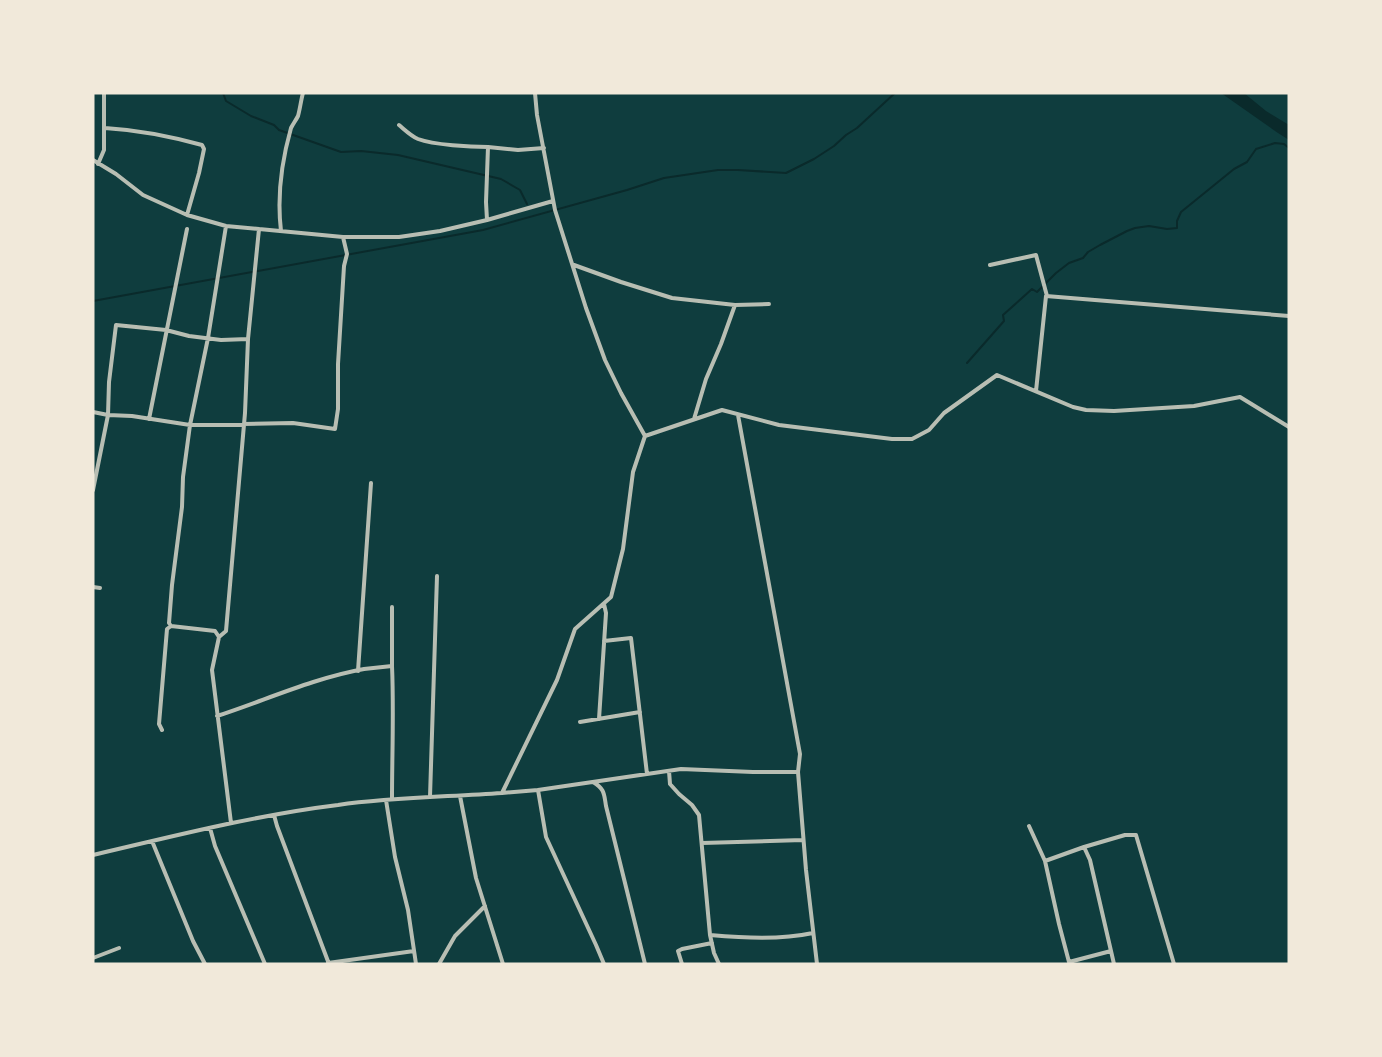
<svg xmlns="http://www.w3.org/2000/svg" width="1382" height="1057" font-family="'Fira Sans Condensed',sans-serif">
<style>
.water{fill:#0a2a2b}
.lines{fill:none;stroke-linecap:round;stroke-linejoin:round}
.stream{stroke:#0a2a2b;stroke-width:2}
.minor{stroke:#b8beb3;stroke-width:4}
</style>
<rect width="100%" height="100%" fill="#0f3d3e"/>
<path class="water" d="M 1221,93 L 1244,93 L 1266,111 L 1289,125 L 1289,140 L 1278,133 Z"/>
<g class="lines">
<path class="stream" d="M 223,93 L 226,101 L 251,116 L 274,125 L 279,130 L 341,152 L 361,151 L 398,155 L 501,179 L 520,190 L 527,204
M 93,301 L 483,230 L 627,190 L 664,178 L 718,170 L 738,170 L 786,173 L 814,159 L 834,146 L 846,135 L 857,128 L 895,93
M 967,363 L 1004,321 L 1003,315 L 1032,289 L 1037,292 L 1056,273 L 1069,263 L 1083,258 L 1088,252 L 1100,245 L 1127,231 L 1135,228 L 1149,226 L 1167,229 L 1177,228 L 1177,221 L 1181,212 L 1234,169 L 1247,162 L 1256,149 L 1275,143 L 1284,144 L 1289,148"/>
<path class="minor" d="M 535,93 L 537,115 L 555,210 L 586,308 L 605,360 L 621,393 L 645,436
M 399,125 C 405,130 411,136 418,139 C 434,145 471,147 488,147 L 486,202 L 487,220
M 105,128 C 138,130 169,136 202,145 L 204,149 L 199,173 L 187,215
M 488,147 L 518,150 L 544,148
M 93,160 L 116,174 L 143,195 L 187,215 L 226,226 L 259,229 L 343,237 L 399,237 L 440,231 L 487,220 L 553,201
M 98,164 L 104,150 L 104,93
M 281,231 C 277,198 282,160 291,128 C 293,124 296,120 298,116 C 300,109 301,100 303,93
M 574,265 L 621,282 L 672,298 L 735,305 L 769,304
M 990,265 L 1036,255 L 1047,296
M 1036,391 L 1046,296 L 1289,316
M 93,412 L 108,415 L 109,382 L 116,325 L 166,330 L 189,336 L 221,340 L 248,339
M 738,415 L 800,754 L 798,772 L 806,870 L 817,964
M 149,419 L 187,229
M 694,419 L 706,379 L 721,344 L 735,305
M 93,490 L 108,415 L 132,416 L 190,425 L 293,423 L 335,429 L 338,409 L 338,364 L 344,266 L 347,254 L 343,237
M 93,587 L 100,588
M 392,607 L 392,666
M 219,637 L 215,631 L 171,626 L 169,623 L 172,585 L 182,507 L 183,477 L 190,425 L 208,338 L 226,226
M 604,641 L 631,638 L 647,774
M 358,671 L 371,483
M 217,716 C 266,700 314,678 364,669 C 374,668 383,667 392,666 C 394,711 392,755 392,799
M 599,719 L 606,613 L 604,604
M 580,722 L 640,712
M 162,730 L 159,724 L 167,629 L 171,626
M 669,771 L 670,784 L 679,794 L 692,805 L 699,815 L 710,935 C 744,938 780,940 813,933
M 593,782 C 605,789 604,794 606,806 L 645,964
M 538,790 L 546,837 L 596,945 L 604,964
M 502,793 L 538,790 L 681,769 L 753,772 L 798,772
M 460,796 L 476,878 L 503,964
M 430,797 L 437,576
M 386,800 L 395,857 L 408,910 L 416,964
M 274,815 L 277,826 L 329,964
M 231,823 L 212,670 L 219,637 L 226,631 L 245,413 L 248,339 L 259,229
M 1029,826 L 1045,861 L 1059,924 L 1069,962 L 1111,951 L 1114,964
M 210,828 L 215,846 L 265,964
M 152,841 L 193,941 L 205,964
M 702,843 L 803,840
M 1084,847 L 1125,835 L 1136,835 L 1174,964
M 93,855 C 174,836 256,815 338,805 C 393,797 447,797 502,793 L 557,680 L 575,629 L 611,597 L 623,549 L 633,472 L 645,436 L 722,410 L 779,425 L 892,439 L 912,439 L 929,430 L 944,413 L 997,375 L 1073,407 L 1086,410 L 1114,411 L 1194,406 L 1240,397 L 1289,427
M 1045,861 L 1084,847 L 1090,860 L 1111,951
M 710,935 L 714,953 L 719,964
M 93,958 L 119,948
M 328,963 L 414,951
M 439,964 L 455,936 L 485,906
M 682,964 L 678,951 L 682,949 L 712,943"/>
</g>
<rect width="1382" height="1057" fill="none" stroke="#f1e9da" stroke-width="189"/>
</svg>
